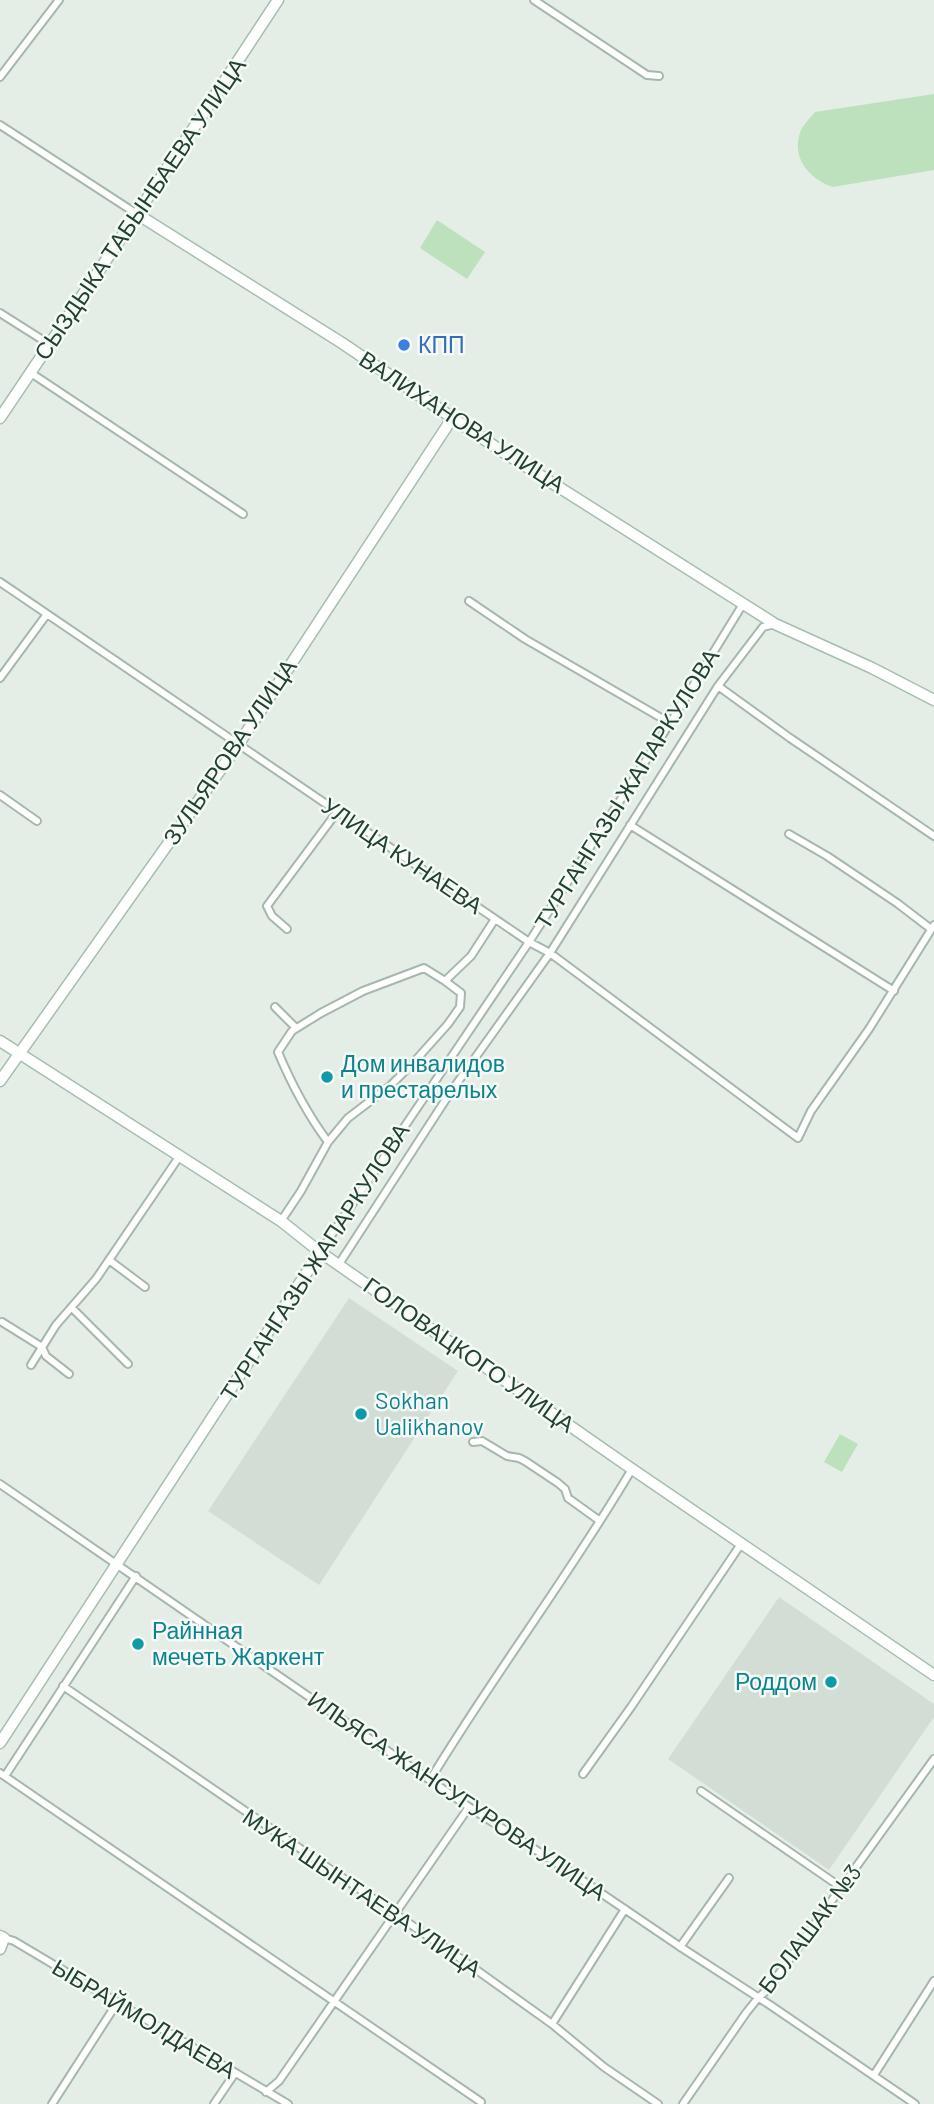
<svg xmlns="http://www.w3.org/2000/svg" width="934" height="2104" font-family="Barlow,sans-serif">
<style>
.built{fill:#d2ded5}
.green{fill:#bce1bc}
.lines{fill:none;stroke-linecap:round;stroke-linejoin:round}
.street-casing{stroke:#a6b7ac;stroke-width:10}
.secondary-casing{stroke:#a5beae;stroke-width:13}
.street{stroke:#fff;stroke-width:6}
.secondary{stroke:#fff;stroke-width:10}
.shop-dot{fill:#3f7fe0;stroke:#f5faf6;stroke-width:2.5}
.culture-dot{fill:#0f9aa8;stroke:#f5faf6;stroke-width:2.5}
.labels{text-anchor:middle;stroke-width:5;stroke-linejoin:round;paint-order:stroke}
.street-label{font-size:23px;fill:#224230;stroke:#f5faf6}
.shop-label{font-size:23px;fill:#366cbe;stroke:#f5faf6;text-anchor:start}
.culture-label{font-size:23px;fill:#0d838f;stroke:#f5faf6;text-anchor:start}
</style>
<rect width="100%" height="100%" fill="#e4eee7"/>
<path class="built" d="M 349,1298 L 458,1371 L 319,1585 L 208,1511 Z
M 779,1597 L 934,1704 L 934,1717 L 829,1870 L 668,1759 Z"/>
<path class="green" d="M 934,94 L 934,170 L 833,187 C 809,179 790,157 801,130 C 804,124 810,118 815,112 Z
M 437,220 L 485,252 L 467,279 L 420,248 Z
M 840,1434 L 858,1444 L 842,1472 L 824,1462 Z"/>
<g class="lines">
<defs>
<path id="street" d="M 534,0 L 647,75 L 659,76
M 0,77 L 59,0
M 0,125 L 137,214
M 0,313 L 49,344
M 31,373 L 243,514
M 0,582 L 529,942 L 550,953 L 798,1138 L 811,1111 L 869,1029 L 934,925
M 469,601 L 525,639 L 670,723
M 0,678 L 47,614
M 718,686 L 790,738 L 934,836
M 0,795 L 37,821
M 630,825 L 894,991
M 789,834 L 827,856 L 897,903 L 931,929
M 287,929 L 272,916 L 267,906 L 337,812
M 275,1007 L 296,1028
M 328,1142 C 308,1115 291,1083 278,1052 L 292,1031 L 321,1013 L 363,991 L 424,968 L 445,981
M 281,1221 L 301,1191 L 328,1142 L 348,1118 L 390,1086 L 414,1062 L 448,1024 L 460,1007 L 461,993 L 445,981 L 471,956 L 495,919
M 320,1252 L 529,942 L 670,723 L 743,604
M 109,1260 L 145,1287
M 339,1264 L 450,1093 L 550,953 L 718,686 L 763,627 L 775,624
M 72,1308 L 128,1364
M 2,1322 L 42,1347 L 46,1356 L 69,1374
M 31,1365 L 56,1325 L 96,1279 L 179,1157
M 473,1442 L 482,1441 L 507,1456 L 519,1458 L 525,1461 L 558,1483 L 565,1489 L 568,1498 L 600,1521
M 0,1484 L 469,1807 L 567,1870 L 682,1948 L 770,2005 L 915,2104
M 63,1686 L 464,1961 L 552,2024 L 604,2067 L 658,2104
M 0,1773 L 481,2102
M 583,1774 L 631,1707 L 741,1544
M 5,1776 L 136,1576
M 430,1780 C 494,1674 569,1576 632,1469
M 701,1791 L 842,1888
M 4,1938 L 14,1941 L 288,2104
M 680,1947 L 729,1878
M 552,2024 L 625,1909
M 874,2075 L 934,1981
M 266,2092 L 279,2081 L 469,1807
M 52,2104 L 117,2003
M 214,2104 L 235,2073
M 683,2104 L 746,2013 L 758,1998 L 768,1989 L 934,1759"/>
<path id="secondary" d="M 137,214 L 342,343 L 497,448 L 775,624 L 872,668 L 934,700
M 0,418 L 137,214 L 278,0
M 0,1041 L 281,1221 L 320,1252 L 632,1469 L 934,1675
M 0,1081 L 238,745 L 453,417
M 0,1743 L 320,1252
M 0,1936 L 4,1938 L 0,1949"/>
</defs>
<use href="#street" class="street-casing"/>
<use href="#secondary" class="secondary-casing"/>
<use href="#street" class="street"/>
<use href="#secondary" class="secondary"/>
</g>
<circle class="shop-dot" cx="404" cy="345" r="7"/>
<g class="culture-dot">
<circle cx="327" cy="1077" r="7"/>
<circle cx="361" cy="1414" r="7"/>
<circle cx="138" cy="1644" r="7"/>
<circle cx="831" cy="1682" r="7"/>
</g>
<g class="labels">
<g class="street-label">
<text transform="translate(140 209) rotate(-56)" y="8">СЫЗДЫКА ТАБЫНБАЕВА УЛИЦА</text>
<text transform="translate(462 422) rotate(33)" y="8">ВАЛИХАНОВА УЛИЦА</text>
<text transform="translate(230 752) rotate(-56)" y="8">ЗУЛЬЯРОВА УЛИЦА</text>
<text transform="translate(627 789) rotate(-58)" y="8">ТУРГАНГАЗЫ ЖАПАРКУЛОВА</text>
<text transform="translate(402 856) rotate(34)" y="8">УЛИЦА КУНАЕВА</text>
<text transform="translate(315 1262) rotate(-57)" y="8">ТУРГАНГАЗЫ ЖАПАРКУЛОВА</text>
<text transform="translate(469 1355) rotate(35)" y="8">ГОЛОВАЦКОГО УЛИЦА</text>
<text transform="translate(457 1796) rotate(34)" y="8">ИЛЬЯСА ЖАНСУГУРОВА УЛИЦА</text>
<text transform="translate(362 1893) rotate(34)" y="8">МУКА ШЫНТАЕВА УЛИЦА</text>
<text transform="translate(810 1929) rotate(-53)" y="8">БОЛАШАК №3</text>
<text transform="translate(144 2019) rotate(31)" y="8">ЫБРАЙМОЛДАЕВА</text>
</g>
<g class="shop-label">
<text x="418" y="353">КПП</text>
</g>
<g class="culture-label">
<text x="341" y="1072">Дом инвалидов<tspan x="341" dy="26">и престарелых</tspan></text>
<text x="375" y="1409">Sokhan<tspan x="375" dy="26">Ualikhanov</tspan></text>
<text x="152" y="1639">Райнная<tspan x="152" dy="26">мечеть Жаркент</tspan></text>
<text x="817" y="1690" text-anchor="end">Роддом</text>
</g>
</g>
</svg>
